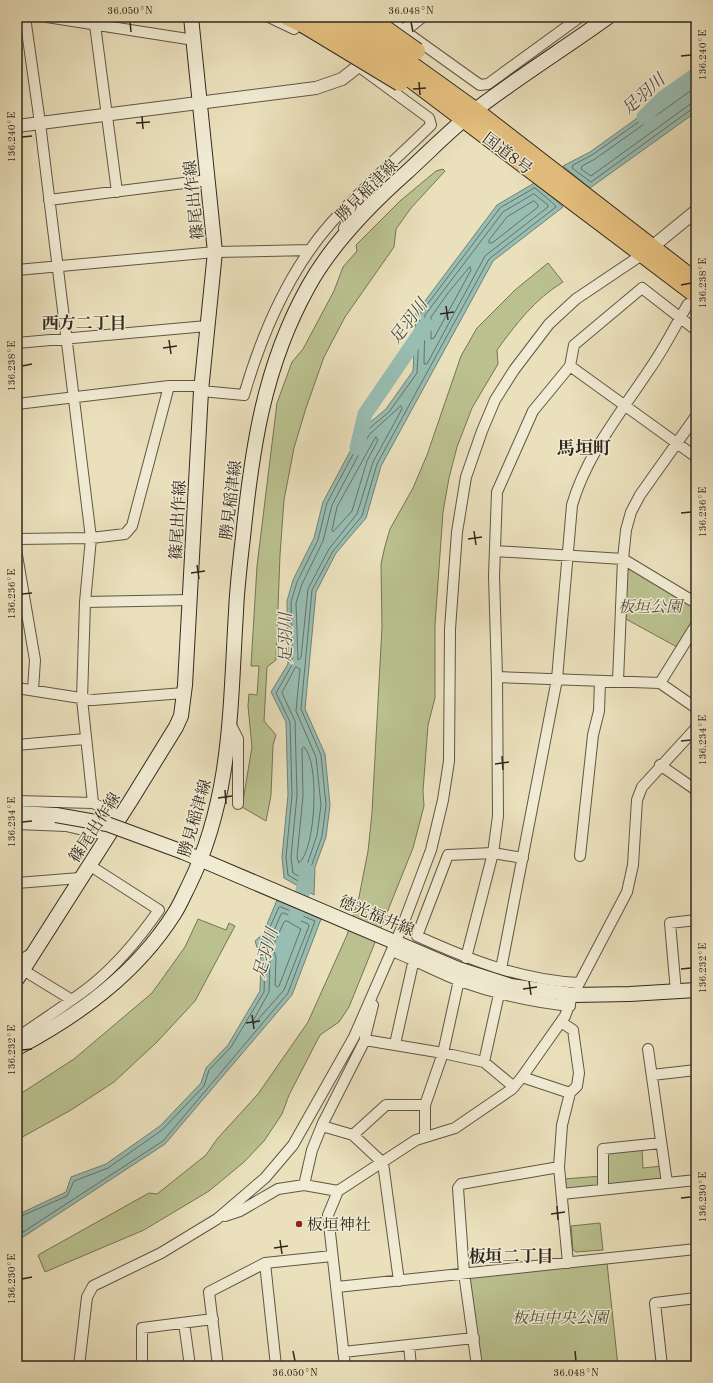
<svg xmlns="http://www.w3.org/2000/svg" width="713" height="1383" font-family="'Old Standard TT','Noto Serif JP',serif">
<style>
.green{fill:#bac18f;stroke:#767457}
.water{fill:#98bdb2;stroke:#6f8177}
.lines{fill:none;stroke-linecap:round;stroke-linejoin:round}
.shore{stroke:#657268;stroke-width:1}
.river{stroke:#98bdb2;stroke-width:15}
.minor-casing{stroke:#605646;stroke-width:12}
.tertiary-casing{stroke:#605646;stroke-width:14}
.secondary-casing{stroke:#32281f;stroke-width:16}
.trunk-casing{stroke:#32281f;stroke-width:18}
.minor{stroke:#f1ebd3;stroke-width:10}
.tertiary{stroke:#f1ebd3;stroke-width:12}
.secondary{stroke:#f1ebd3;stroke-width:14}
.trunk{stroke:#e5c07e;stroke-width:16}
.secondary-bridge-casing{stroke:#32281f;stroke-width:16;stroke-linecap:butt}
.trunk-bridge-casing{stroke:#32281f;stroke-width:18;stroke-linecap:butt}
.secondary-bridge{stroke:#f1ebd3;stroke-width:14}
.trunk-bridge{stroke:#e5c07e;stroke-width:16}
.ticks{fill:none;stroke:#32281f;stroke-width:1.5}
.poi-dot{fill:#8f2418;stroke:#f1ebd3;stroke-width:1.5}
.labels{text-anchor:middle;stroke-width:3;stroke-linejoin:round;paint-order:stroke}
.street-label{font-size:16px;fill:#32281f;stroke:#f1ebd3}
.park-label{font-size:16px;font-style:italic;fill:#544e3b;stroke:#f1ebd3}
.poi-label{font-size:16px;fill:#32281f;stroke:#f1ebd3;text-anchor:start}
.water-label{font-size:17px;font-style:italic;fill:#4c4d44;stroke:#f1ebd3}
.neighbourhood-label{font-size:17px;font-weight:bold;fill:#32281f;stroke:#f1ebd3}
.quarter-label{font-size:18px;font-weight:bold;fill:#32281f;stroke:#f1ebd3}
.neatline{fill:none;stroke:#32281f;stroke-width:1.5}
.ticks-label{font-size:10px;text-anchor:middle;fill:#32281f}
</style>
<rect width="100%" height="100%" fill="#eae0bc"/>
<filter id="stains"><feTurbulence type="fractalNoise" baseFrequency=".005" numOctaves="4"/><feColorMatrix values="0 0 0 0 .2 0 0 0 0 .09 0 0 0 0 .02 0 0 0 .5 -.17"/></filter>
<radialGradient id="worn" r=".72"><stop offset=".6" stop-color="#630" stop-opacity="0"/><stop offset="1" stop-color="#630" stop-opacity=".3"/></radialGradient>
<path class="green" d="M 443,169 L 445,171 L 411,208 L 396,229 L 394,247 L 345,317 L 324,357 L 306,408 L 294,448 L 284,500 L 280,555 L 276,660 L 267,667 L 264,721 L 276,735 L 273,745 L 271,795 L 266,821 L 242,807 L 252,747 L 248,706 L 249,694 L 257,695 L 259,666 L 251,666 L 257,566 L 277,403 L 292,362 L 303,349 L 334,291 L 343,267 L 357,251 L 356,245 L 400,201 L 436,171 Z
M 548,263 L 563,282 C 535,299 516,324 497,350 L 498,364 L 472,408 L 457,447 L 449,478 L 443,512 L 435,625 L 435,698 L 428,725 L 423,791 L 424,806 L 413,848 L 349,1007 L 339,1022 L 320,1035 L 289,1095 L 282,1114 L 264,1141 L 244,1162 L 209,1191 L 144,1230 L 45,1272 L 38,1255 L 149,1193 L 157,1194 L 206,1155 L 217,1139 L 258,1094 L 308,1022 L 347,935 L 359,897 L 368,851 L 372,813 L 382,627 L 381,564 L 385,546 L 390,529 L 413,488 L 427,455 L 461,356 L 477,328 L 515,290 Z
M 627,564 L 696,607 L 696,618 L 677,647 L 624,618 Z
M 198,919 L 226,930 L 229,923 L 235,926 L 195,1001 L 157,1042 L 114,1082 L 71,1110 L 17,1140 L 17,1096 L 74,1059 L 152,993 L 185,947 Z
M 642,1148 L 643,1168 L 662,1166 L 663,1180 L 607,1186 L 606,1150 Z
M 601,1176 L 601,1186 L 565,1190 L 564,1179 Z
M 600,1223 L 603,1250 L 576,1252 L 573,1250 L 571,1226 Z
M 607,1263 L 618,1366 L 478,1366 L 469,1276 Z"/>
<path class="water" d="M 696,76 L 696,112 L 590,188 L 563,166 L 590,152 Z
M 536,182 L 563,207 L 493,261 L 381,466 L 366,518 L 336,553 L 316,592 L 305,709 L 325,754 L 330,805 L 326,837 L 315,867 L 314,895 L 284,878 L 282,857 L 288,795 L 286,722 L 271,692 L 288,664 L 287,601 L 293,580 L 314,538 L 323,502 L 362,429 L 386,409 L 413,371 L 416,313 L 497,205 Z
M 277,900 L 321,919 L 292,995 L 165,1144 L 17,1241 L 17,1215 L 66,1192 L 71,1177 L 106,1164 L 160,1126 L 201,1083 L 206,1068 L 228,1045 L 260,991 L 261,959 L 255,941 L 263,934 Z"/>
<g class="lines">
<path class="shore" d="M 696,81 L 592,155 L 573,165 L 572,168 L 591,182 L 692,109 L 696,109
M 696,87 L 595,159 L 582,166 L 581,169 L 591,176 L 689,105 L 696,104
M 535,188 L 555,205 L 556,207 L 489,259 L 377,464 L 362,516 L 333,551 L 312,590 L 301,709 L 321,755 L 326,805 L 322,836 L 311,867 L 310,886 L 308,887 L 288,875 L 286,857 L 292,795 L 290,722 L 276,693 L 292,665 L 291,602 L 297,582 L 318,540 L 327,503 L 365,432 L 389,412 L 417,373 L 420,314 L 500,208 Z
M 534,194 L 548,205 L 548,207 L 485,256 L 427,364 L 424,364 L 425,315 L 503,212 Z
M 534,201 L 538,205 L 538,207 L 492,243 L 489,243 L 489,240 L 507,217 Z
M 470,267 L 471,270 L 434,338 L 431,339 L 431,317 L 448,293 Z
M 401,406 L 402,409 L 373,462 L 357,514 L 329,549 L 308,589 L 301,658 L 298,660 L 296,603 L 302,584 L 323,541 L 332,505 L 369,435 Z
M 376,437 L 378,440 L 367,461 L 352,511 L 333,532 L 332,530 L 337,507 Z
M 296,667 L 300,669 L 296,711 L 316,757 L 321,805 L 317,835 L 307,865 L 306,877 L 304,879 L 293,873 L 291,857 L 297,795 L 295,721 L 282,693 Z
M 304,747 C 320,761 316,849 299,863 L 297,857 L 303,796 L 302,749 Z
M 284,913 L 308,924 L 309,926 L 284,990 L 254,1024 L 253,1021 L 269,992 L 270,958 L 266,944 L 271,938 L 281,914 Z
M 287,921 L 301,929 L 279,986 L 277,987 L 275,985 L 276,958 L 273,946 L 284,922 Z
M 17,1218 L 67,1196 L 74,1181 L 108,1168 L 162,1130 L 204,1086 L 209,1070 L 231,1047 L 264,992 L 265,959 L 260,942 L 266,936 L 279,907 L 281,907 L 315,921 L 288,993 L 163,1141 L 17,1236"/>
<path class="river" d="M 644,117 L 662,99 L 696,75
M 357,448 L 365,414 L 426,325
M 296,915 L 306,880 L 306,870"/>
<defs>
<path id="minor" d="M 25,17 L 40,123 L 91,538 L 85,602 L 82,699 L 93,803
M 47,17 L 194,40
M 269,17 L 294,29
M 385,17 L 480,85 L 488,84 L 580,17
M 95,25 L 117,192
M 49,200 L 208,180
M 344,228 L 365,194
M 17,270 L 215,252 L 310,250
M 17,343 L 207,326
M 570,366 L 574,345 L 642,288 L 696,330
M 201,391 L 244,395 C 262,333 288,272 331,223 C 362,188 398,158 431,125 L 429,118 L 358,66
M 17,404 L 169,386 L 202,386
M 17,539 L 91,538 L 125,534 L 132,526 L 169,386
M 495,551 L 623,559 L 696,603
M 17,555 L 35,660 L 33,690
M 85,602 L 190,600
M 497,677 L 660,683 L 696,708
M 618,681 L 623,559 L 626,530 L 631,512 L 640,495 L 696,416
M 660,683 L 696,625
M 17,688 L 93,700 L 184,693
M 230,723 L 238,739 L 238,804
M 17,745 L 85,739
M 660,765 L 696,790
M 17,801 L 93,803 L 121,817
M 17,824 L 66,826 L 109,836
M 580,856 L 593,735 L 599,711 L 600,681
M 523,858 L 493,853 L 448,855 L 417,936 C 470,960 521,980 579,983
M 17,883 L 80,878
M 392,951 C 415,960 437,972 460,981 C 496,994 532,1002 570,1006
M 466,958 L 493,853 L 498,816 L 497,677 L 494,576 L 497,492 L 533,411 L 570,366 L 696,457
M 17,962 L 31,954
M 501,969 L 557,679 L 572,505 C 587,454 620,414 649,370 C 664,349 675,326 688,304
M 23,970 L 72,1000
M 676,992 L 670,923 L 696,920
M 561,1022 L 573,1030 L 579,1073 L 577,1086 L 570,1093
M 17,1038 C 42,1020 68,1004 92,985 C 118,964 140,937 159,910 L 89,865
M 365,1040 L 443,1053 L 484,1062 L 514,1087
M 395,1044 L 414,959
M 648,1049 L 667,1183
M 484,1062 L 499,994
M 652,1075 L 696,1070
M 522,1077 L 570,1093 L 562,1125 L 559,1167 L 568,1263
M 322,1126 L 353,1135 L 383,1163 L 399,1281
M 353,1135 L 386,1105 L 425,1105
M 425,1137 L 425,1105 L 443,1053 L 459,980
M 304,1185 L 312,1150 L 323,1123 L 365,1040 L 365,1037 L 373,1005
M 603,1190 L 603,1149 L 661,1143
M 562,1194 L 696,1180
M 225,1216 L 240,1211 L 278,1189 L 304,1185 L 338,1191
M 265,1263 L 276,1366
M 337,1287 L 696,1249
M 184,1323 L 190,1366
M 409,1345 L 411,1366
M 343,1352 L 474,1338
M 79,1366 L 87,1297 L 93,1286 L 161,1253 L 217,1219 L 265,1178 L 293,1145 L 354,1037 L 402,927 L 431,850 L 443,800 L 449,761 L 450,629 L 457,532 L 466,477 L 482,431 L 495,400 L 514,370 L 549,324 L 576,299 L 643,254
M 142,1366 L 142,1328 L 213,1319
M 218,1366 L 209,1292 L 265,1263 L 332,1256
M 345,1366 L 328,1215 L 338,1191 L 416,1140 L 455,1128 L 512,1089 L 522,1077 L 565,1016 L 573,995 L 627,892 L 633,865 L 637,800 L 642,787 L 696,728
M 477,1366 L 464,1273 L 458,1188 L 461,1184 L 559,1167
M 662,1366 L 655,1303 L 696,1298"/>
<path id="tertiary" d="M 391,41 L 421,17
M 17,126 L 316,88 L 342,79 L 370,57
M 652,247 L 696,211"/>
<path id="secondary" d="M 17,813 L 56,815
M 183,852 L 458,969 L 511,986 L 573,995 L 630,994 L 696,990
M 17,979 L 131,800 L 176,727 L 181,716 L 185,685 L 201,391 L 215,252 L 191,17
M 17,1048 C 79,1015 136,974 174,914 C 180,905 184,895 189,885 C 232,798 230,708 236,612 C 237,587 240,562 243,537 C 252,448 264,366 308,287 C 331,245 372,203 407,172 C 430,151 453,127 478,108 C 520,76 565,48 608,17"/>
<path id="trunk" d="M 287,17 L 304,25
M 411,64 L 475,110 L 696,281
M 405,75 L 696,295"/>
</defs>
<use href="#minor" class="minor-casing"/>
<use href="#tertiary" class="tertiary-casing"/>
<use href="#secondary" class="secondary-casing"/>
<use href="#trunk" class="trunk-casing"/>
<use href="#minor" class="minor"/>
<use href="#tertiary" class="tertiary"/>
<use href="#secondary" class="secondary"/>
<use href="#trunk" class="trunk"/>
<defs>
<path id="secondary-bridge" d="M 56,815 L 107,824 L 183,852"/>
<path id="trunk-bridge" d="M 316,17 L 349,36 L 402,73
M 343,17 L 380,40 L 411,64
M 369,17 L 417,51
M 304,25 L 400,83"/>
</defs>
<use href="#secondary-bridge" class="secondary-bridge-casing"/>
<use href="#trunk-bridge" class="trunk-bridge-casing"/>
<use href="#secondary-bridge" class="secondary-bridge"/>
<use href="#trunk-bridge" class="trunk-bridge"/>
</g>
<path class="ticks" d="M 130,22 L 131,32M 411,22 L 413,32M 681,56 L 691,55M 419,82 L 420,95M 413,89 L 426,88M 142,116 L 143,129M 136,123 L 150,122M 22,137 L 32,136M 681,285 L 691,283M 446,306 L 448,320M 440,314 L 454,312M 169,340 L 171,354M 163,348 L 177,346M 22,366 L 32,364M 681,513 L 691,512M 474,531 L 476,545M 468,539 L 482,537M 197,565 L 199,579M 191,573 L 205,571M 22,594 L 32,593M 681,741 L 691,740M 502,756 L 503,770M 495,764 L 509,762M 225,790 L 226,804M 218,798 L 232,796M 22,822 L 32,821M 681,969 L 691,968M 529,981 L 531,995M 523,989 L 537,987M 252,1015 L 254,1029M 246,1023 L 260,1021M 22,1050 L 32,1049M 681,1198 L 691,1197M 557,1206 L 558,1220M 551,1214 L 565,1212M 280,1240 L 282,1254M 274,1248 L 288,1246M 22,1279 L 32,1277M 293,1351 L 295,1361M 575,1351 L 576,1361"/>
<circle class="poi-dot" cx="299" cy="1224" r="4"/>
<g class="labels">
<g class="street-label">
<text transform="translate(508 153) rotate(37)" y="6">国道8号</text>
<text transform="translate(366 190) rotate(-45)" y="6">勝見稲津線</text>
<text transform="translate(193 200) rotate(-96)" y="6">篠尾出作線</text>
<text transform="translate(230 500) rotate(-83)" y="6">勝見稲津線</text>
<text transform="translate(177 520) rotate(-87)" y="6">篠尾出作線</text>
<text transform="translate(194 818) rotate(-74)" y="6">勝見稲津線</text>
<text transform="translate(94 827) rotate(-57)" y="6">篠尾出作線</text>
<text transform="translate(377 915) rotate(23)" y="6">徳光福井線</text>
</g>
<g class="park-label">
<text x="650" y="612">板垣公園</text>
<text x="560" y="1323">板垣中央公園</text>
</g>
<g class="poi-label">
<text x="307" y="1230">板垣神社</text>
</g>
<g class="water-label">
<text transform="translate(643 94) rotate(-42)" y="6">足羽川</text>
<text transform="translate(408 321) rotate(-53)" y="6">足羽川</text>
<text transform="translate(285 638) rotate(-90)" y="6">足羽川</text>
<text transform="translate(265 953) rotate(-74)" y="6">足羽川</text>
</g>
<g class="neighbourhood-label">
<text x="84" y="329">西方二丁目</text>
<text x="511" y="1262">板垣二丁目</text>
</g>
<g class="quarter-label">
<text x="584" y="454">馬垣町</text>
</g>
</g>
<rect width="713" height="1383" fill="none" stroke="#eae0bc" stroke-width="44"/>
<rect x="22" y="22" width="669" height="1339" class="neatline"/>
<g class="ticks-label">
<text x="130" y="14">36.050°N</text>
<text x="411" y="14">36.048°N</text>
<text transform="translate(702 55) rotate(-90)" y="4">136.240°E</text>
<text transform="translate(11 137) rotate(-90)" y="4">136.240°E</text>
<text transform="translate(702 283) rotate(-90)" y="4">136.238°E</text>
<text transform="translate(11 366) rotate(-90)" y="4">136.238°E</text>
<text transform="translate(702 512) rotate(-90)" y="4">136.236°E</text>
<text transform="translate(11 594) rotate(-90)" y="4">136.236°E</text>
<text transform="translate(702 740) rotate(-90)" y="4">136.234°E</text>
<text transform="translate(11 822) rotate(-90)" y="4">136.234°E</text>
<text transform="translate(702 968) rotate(-90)" y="4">136.232°E</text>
<text transform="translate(11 1050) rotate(-90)" y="4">136.232°E</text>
<text transform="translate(702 1197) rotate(-90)" y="4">136.230°E</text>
<text transform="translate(11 1279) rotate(-90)" y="4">136.230°E</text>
<text x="295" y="1376">36.050°N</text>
<text x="576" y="1376">36.048°N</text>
</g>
<rect width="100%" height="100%" filter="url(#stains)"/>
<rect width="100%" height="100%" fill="url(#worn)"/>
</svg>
